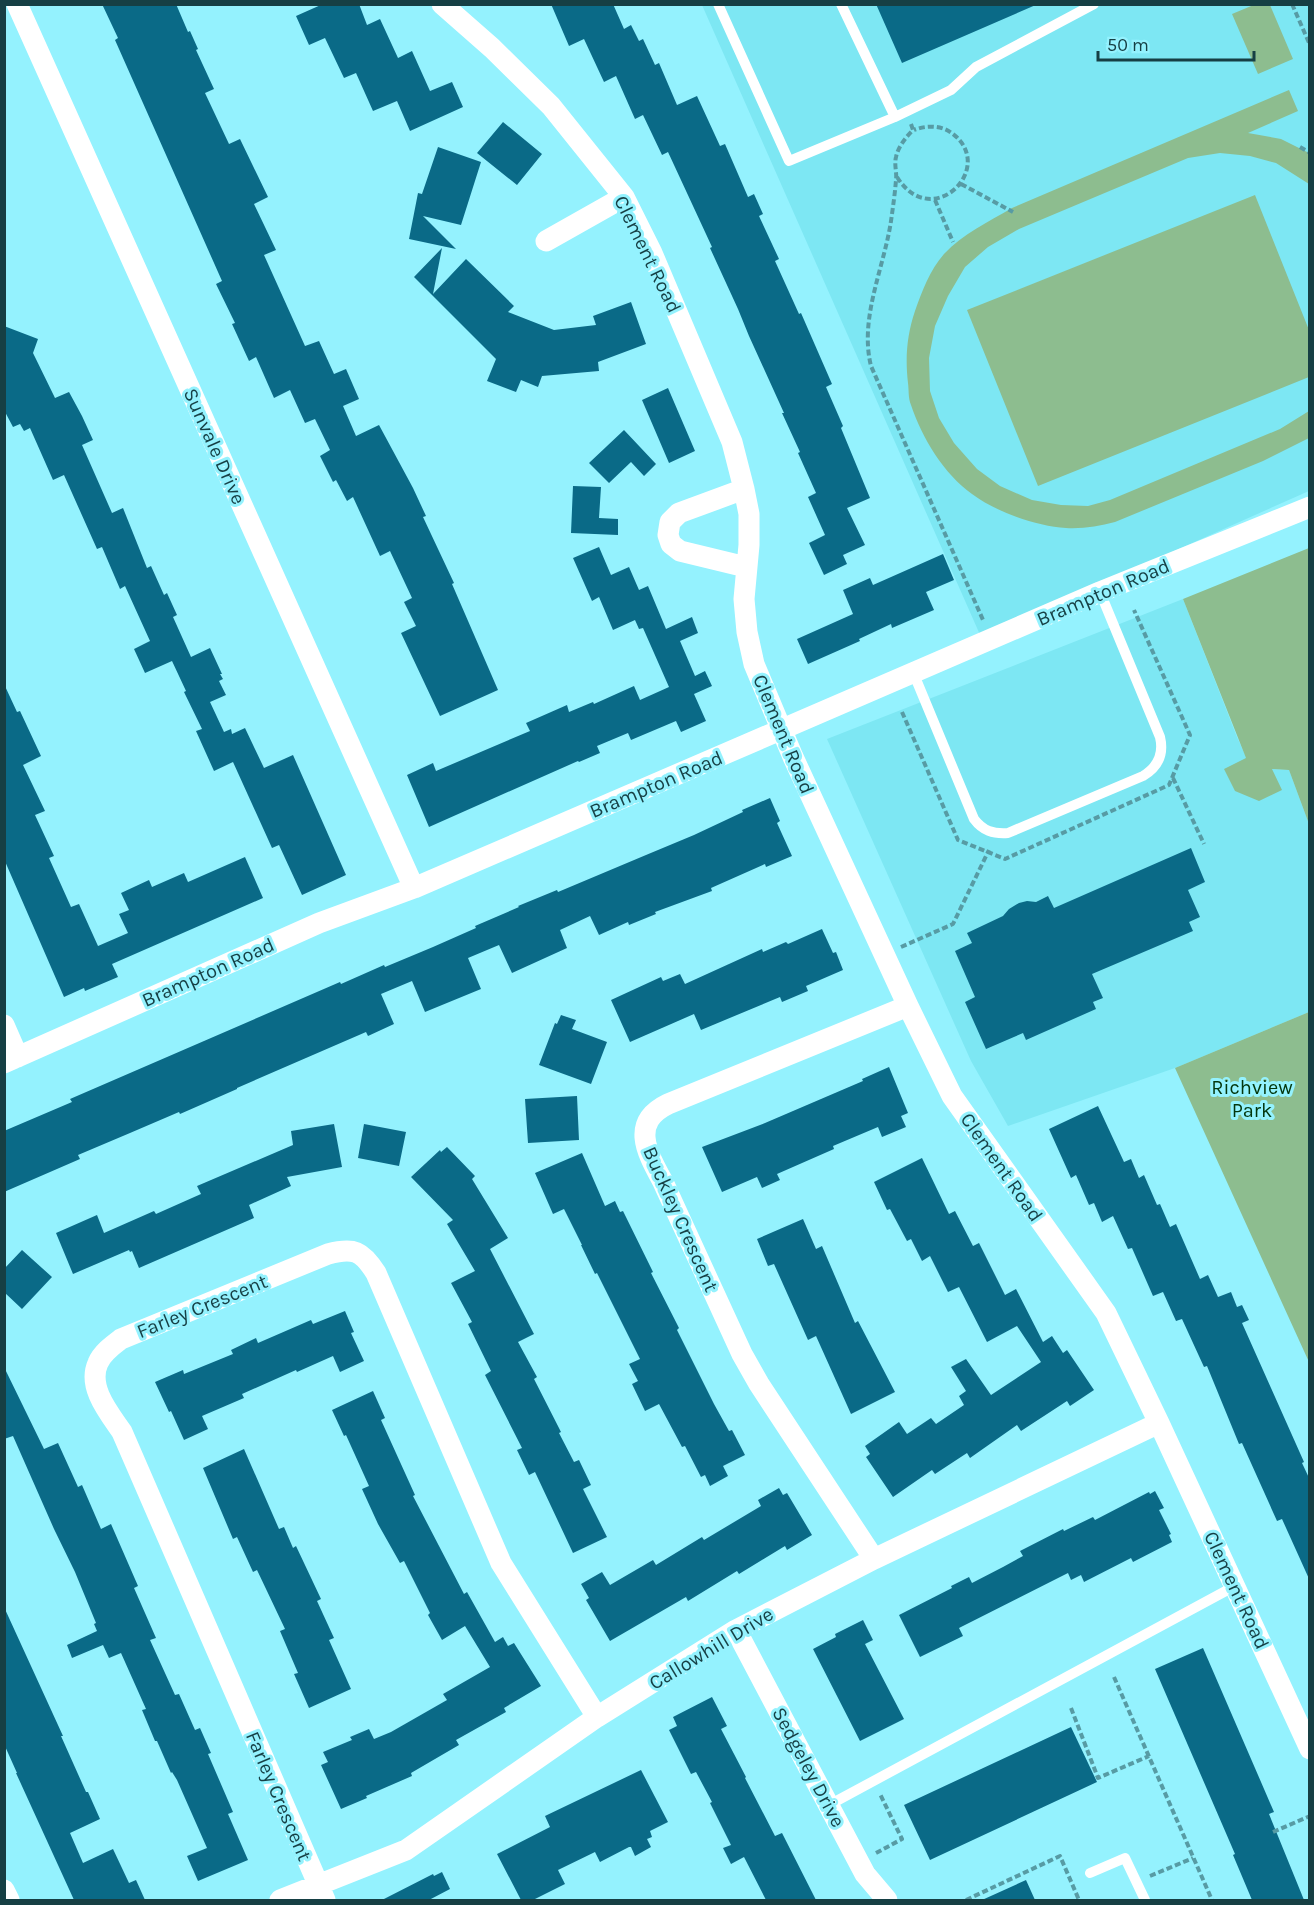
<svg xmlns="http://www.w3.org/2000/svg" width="1314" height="1905" font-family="Karla,sans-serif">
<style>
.built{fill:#7de7f3}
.green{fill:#8dbd8f}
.building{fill:#0a6a87}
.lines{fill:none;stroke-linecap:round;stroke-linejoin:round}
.path{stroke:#579ba4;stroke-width:4;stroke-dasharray:6 3;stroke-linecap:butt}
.lane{stroke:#fff;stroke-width:10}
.street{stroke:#fff;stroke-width:21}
.labels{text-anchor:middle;stroke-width:6;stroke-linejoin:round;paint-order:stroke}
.street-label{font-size:20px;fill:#163f44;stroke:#94f2fe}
.park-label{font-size:20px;fill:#03360d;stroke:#94f2fe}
</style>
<rect width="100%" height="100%" fill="#94f2fe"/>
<path class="built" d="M 702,5 L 1309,5 L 1309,491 L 981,637 Z
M 1183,599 L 1237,737 L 1251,768 L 1289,770 L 1309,824 L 1309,1012 L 1175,1068 L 1008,1126 L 971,1061 L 827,739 Z"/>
<path class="green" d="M 1256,4 L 1270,5 L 1293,59 L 1258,74 L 1232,14 Z
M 1289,90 L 1298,111 L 1248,133 L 1281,139 L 1309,153 L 1309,184 L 1276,163 L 1250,156 L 1220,153 L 1188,158 L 1019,229 L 988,247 L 965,267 L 948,296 L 935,326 L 929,358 L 930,391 L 939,418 L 954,443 L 977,469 L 1000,486 L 1032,500 L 1061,505 L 1088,506 L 1110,500 L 1280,429 L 1309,411 L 1309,438 L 1263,461 L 1115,522 C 1099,526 1083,529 1066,528 C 1036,526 996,512 972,494 C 944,474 922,438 911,405 C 908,398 909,390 908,383 C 905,357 907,335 915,311 C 922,291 930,270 944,254 C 963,234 988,222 1012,208 Z
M 1255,195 L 1309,330 L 1309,377 L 1038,486 L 967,310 Z
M 1309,548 L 1309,824 L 1289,770 L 1272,769 L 1282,790 L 1259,801 L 1235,791 L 1224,769 L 1246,758 L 1183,599 Z
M 1309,1012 L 1309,1362 L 1175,1068 Z"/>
<path class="building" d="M 102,4 L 176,4 L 188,32 L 190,31 L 198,49 L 196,50 L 214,89 L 205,93 L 229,144 L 240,139 L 268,197 L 254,204 L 276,250 L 264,255 L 305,346 L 319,341 L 334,374 L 346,369 L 359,399 L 343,406 L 356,436 L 379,425 L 413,488 L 426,516 L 423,517 L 454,583 L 452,584 L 498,690 L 440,716 L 401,633 L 416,626 L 404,602 L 412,598 L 390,551 L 380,556 L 353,497 L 347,501 L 336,480 L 333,482 L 320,456 L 330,450 L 315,419 L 305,423 L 290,390 L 274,398 L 256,357 L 249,361 L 232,324 L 235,323 L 216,284 L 222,281 L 115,40 L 118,38 Z
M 323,4 L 359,4 L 367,25 L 380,19 L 398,58 L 412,51 L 430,91 L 452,82 L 463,107 L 410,131 L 397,101 L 373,111 L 356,73 L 344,78 L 325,38 L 309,45 L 296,16 Z
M 551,4 L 613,4 L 624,29 L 631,25 L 639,41 L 643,39 L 655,65 L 659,63 L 677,105 L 697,96 L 720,146 L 725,144 L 748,197 L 754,194 L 763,214 L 759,216 L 779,259 L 775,261 L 799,314 L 801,313 L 832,384 L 826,387 L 843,426 L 841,428 L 870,498 L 847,508 L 865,545 L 843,555 L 847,564 L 824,575 L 809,543 L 825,535 L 808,497 L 816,493 L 798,453 L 800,452 L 782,413 L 784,413 L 749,336 L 738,309 L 710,248 L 712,247 L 668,152 L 662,155 L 643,115 L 635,119 L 616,76 L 604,82 L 584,39 L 569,46 Z
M 876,4 L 1038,4 L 902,63 Z
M 503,122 L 542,154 L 517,185 L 477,153 Z
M 438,147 L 481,162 L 461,225 L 423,216 L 456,249 L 409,239 L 418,193 L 422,194 Z
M 442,248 L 433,294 L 466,259 L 514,306 L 508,312 L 554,330 L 596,325 L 593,316 L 631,302 L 646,344 L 598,362 L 599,371 L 542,376 L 538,387 L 521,380 L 516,392 L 487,381 L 496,359 L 414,277 Z
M 4,326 L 38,339 L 33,353 L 55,398 L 69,392 L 82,416 L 93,440 L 82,445 L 112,513 L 123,508 L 147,568 L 151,566 L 164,595 L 167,593 L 177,615 L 173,617 L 191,657 L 210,648 L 222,674 L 220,674 L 223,679 L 219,681 L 226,695 L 210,702 L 224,732 L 231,729 L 232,734 L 245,728 L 264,768 L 293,755 L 346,875 L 302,895 L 279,845 L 272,848 L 233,762 L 214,771 L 196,731 L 202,729 L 184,692 L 186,691 L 172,661 L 145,673 L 134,649 L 150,641 L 125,586 L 120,589 L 102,547 L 97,549 L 64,475 L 53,480 L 30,428 L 24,431 L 20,424 L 13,427 L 4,410 Z
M 668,388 L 695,451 L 669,463 L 642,400 Z
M 624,430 L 656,464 L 644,476 L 631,462 L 609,483 L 589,463 Z
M 573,486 L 601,487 L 599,518 L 618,519 L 618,535 L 571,533 Z
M 599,547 L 611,575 L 629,567 L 639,590 L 648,586 L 666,629 L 692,617 L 698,633 L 680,641 L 695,676 L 705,671 L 712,686 L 694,694 L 706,721 L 681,732 L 676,721 L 631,740 L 628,733 L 597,746 L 600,753 L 579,762 L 578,761 L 429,827 L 407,775 L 433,763 L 436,771 L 530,731 L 526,723 L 567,705 L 569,712 L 593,702 L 594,704 L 634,686 L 640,700 L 669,687 L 643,628 L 639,629 L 635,620 L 613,630 L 599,597 L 592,601 L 573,558 Z
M 943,554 L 954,580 L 926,592 L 934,610 L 892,628 L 891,624 L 859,639 L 860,641 L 808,664 L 797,639 L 853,614 L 843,590 L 870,578 L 873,585 Z
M 4,684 L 17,712 L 20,711 L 41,756 L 23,765 L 45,811 L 35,815 L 54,856 L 49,858 L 71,907 L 79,904 L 98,946 L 128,933 L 119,914 L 129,910 L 121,893 L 149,880 L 152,887 L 184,873 L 188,882 L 245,857 L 263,898 L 112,964 L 118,977 L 85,991 L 84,988 L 64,997 L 4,859 Z
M 770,798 L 780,821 L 777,823 L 792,856 L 766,867 L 765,864 L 711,888 L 712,891 L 655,912 L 656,914 L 629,925 L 628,922 L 599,935 L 590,916 L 560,930 L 567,948 L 512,973 L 499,945 L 468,958 L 481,989 L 425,1012 L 412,981 L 381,994 L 394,1024 L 368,1036 L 366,1032 L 237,1088 L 237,1089 L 180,1114 L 179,1112 L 130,1133 L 78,1155 L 80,1159 L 4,1192 L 4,1131 L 72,1102 L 70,1099 L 340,982 L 341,984 L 384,965 L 385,967 L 433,947 L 476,928 L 475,926 L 519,907 L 518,906 L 557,890 L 558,892 L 646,855 L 694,835 L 743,812 L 742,810 Z
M 1191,848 L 1205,882 L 1188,890 L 1200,917 L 1189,922 L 1193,931 L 1092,974 L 1103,998 L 1093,1002 L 1096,1009 L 1026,1040 L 1023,1033 L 986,1049 L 965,1002 L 975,997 L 955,951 L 972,943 L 967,933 L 1003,916 L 1009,909 L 1019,903 L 1027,901 L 1036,902 L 1048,896 L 1054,908 Z
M 822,929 L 833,953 L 836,952 L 843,970 L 806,986 L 808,991 L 782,1002 L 780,997 L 701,1030 L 694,1014 L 630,1042 L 611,1000 L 661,977 L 663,981 L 680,974 L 685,984 L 762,949 L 763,952 L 786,942 L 788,944 Z
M 561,1015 L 576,1020 L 572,1029 L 607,1042 L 591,1084 L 539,1065 L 555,1023 L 557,1024 Z
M 889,1067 L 908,1113 L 901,1116 L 906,1127 L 882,1137 L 878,1127 L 833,1146 L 834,1149 L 777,1174 L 780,1180 L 762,1188 L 757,1177 L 722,1192 L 702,1147 L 765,1123 L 863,1081 L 862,1079 Z
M 577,1096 L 579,1140 L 528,1143 L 525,1099 Z
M 1098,1106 L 1124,1162 L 1131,1159 L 1139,1178 L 1144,1175 L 1157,1205 L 1160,1204 L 1170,1227 L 1176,1224 L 1200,1279 L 1208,1275 L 1218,1297 L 1231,1292 L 1237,1307 L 1242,1305 L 1249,1320 L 1242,1323 L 1304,1462 L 1302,1463 L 1310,1480 L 1310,1581 L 1282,1519 L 1277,1521 L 1242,1443 L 1239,1444 L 1207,1366 L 1204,1367 L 1182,1319 L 1176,1321 L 1163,1292 L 1153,1296 L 1132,1248 L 1128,1249 L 1113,1216 L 1102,1222 L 1094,1203 L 1089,1205 L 1076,1175 L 1071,1178 L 1049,1129 Z
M 334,1124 L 342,1167 L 287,1177 L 291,1186 L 249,1205 L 254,1218 L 139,1268 L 132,1251 L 130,1252 L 129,1250 L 73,1274 L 56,1233 L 97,1215 L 104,1233 L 154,1211 L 156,1214 L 201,1194 L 197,1186 L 293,1145 L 291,1131 Z
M 364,1124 L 406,1132 L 399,1166 L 358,1158 Z
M 447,1147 L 475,1176 L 472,1179 L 508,1238 L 490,1249 L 534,1334 L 518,1342 L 537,1377 L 534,1379 L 561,1432 L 559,1433 L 574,1462 L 579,1460 L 591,1485 L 583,1489 L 607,1537 L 573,1553 L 535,1472 L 529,1475 L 517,1450 L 522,1448 L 485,1375 L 491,1371 L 468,1324 L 472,1322 L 451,1283 L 475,1271 L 447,1224 L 453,1220 L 411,1177 L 440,1150 L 441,1152 Z
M 582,1153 L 605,1206 L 615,1201 L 620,1212 L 623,1211 L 653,1272 L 651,1273 L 679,1328 L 677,1330 L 714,1404 L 729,1431 L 732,1430 L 745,1455 L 723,1466 L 728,1476 L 710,1486 L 705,1475 L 701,1477 L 685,1446 L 682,1447 L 659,1404 L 645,1411 L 632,1384 L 638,1381 L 629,1364 L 640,1359 L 597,1273 L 595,1274 L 581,1245 L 582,1245 L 564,1209 L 553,1214 L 535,1173 Z
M 922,1158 L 949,1214 L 955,1211 L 973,1246 L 979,1243 L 1005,1295 L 1016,1289 L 1043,1342 L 1052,1336 L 1063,1353 L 1067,1350 L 1094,1390 L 1070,1406 L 1067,1401 L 1021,1431 L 1017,1425 L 970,1458 L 967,1453 L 935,1474 L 932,1470 L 893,1497 L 866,1457 L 870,1454 L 865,1446 L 899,1422 L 907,1434 L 931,1418 L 936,1424 L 964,1405 L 959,1396 L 966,1391 L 951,1367 L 966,1359 L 991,1395 L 1041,1362 L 1017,1326 L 987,1342 L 959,1287 L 948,1292 L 930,1256 L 922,1261 L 911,1239 L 907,1241 L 890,1209 L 887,1210 L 874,1182 Z
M 803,1219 L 816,1249 L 822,1246 L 855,1323 L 858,1321 L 895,1392 L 851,1414 L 816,1336 L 808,1340 L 774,1264 L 768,1266 L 757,1239 Z
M 22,1250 L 52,1277 L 22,1309 L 4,1292 L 4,1269 Z
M 345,1311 L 354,1332 L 351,1333 L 364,1361 L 340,1372 L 333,1356 L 297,1372 L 296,1370 L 242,1394 L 244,1398 L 202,1416 L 208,1429 L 184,1440 L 171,1411 L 169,1412 L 155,1382 L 183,1370 L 184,1374 L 233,1354 L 231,1350 L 256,1338 L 258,1343 L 311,1320 L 313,1324 Z
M 4,1367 L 44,1449 L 58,1443 L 78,1487 L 82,1485 L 101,1529 L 111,1524 L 138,1586 L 134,1588 L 156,1638 L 150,1640 L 175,1695 L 179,1694 L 195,1730 L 200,1728 L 211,1753 L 208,1754 L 233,1812 L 228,1814 L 248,1860 L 198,1881 L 187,1856 L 207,1848 L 177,1780 L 172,1772 L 171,1773 L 157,1741 L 155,1741 L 142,1710 L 146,1709 L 121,1653 L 109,1658 L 103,1645 L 72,1658 L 67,1645 L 97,1631 L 94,1624 L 96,1623 L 75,1572 L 54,1529 L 13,1436 L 4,1439 Z
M 373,1391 L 385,1418 L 381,1420 L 415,1495 L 413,1496 L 464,1594 L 467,1592 L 495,1642 L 503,1637 L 508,1646 L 514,1643 L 541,1686 L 504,1708 L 506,1712 L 456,1740 L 459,1745 L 411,1773 L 412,1776 L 366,1796 L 367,1798 L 341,1809 L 321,1765 L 328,1762 L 323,1752 L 352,1740 L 350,1737 L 369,1729 L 374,1739 L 391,1732 L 447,1700 L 443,1694 L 490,1667 L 465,1626 L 442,1640 L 428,1615 L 430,1613 L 404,1561 L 400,1563 L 378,1524 L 362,1489 L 369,1486 L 346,1435 L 344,1436 L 332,1410 Z
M 244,1449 L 279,1529 L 284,1527 L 293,1548 L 296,1546 L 321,1599 L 317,1601 L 334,1638 L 329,1640 L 351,1689 L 309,1708 L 294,1674 L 298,1673 L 280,1631 L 285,1629 L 257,1570 L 253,1572 L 237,1537 L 233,1539 L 203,1468 Z
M 779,1488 L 783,1495 L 787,1493 L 812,1535 L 787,1550 L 785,1546 L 739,1574 L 737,1571 L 688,1601 L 686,1597 L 610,1641 L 586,1600 L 589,1598 L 581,1584 L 602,1572 L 610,1585 L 653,1560 L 656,1565 L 702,1537 L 704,1540 L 761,1506 L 758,1500 Z
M 1155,1491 L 1164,1508 L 1159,1510 L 1171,1534 L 1169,1535 L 1172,1542 L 1133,1562 L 1131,1558 L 1084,1582 L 1081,1575 L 1071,1580 L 1068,1573 L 959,1628 L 963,1636 L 920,1657 L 899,1615 L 952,1588 L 951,1586 L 969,1577 L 972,1583 L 1003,1567 L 1023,1556 L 1020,1551 L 1063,1529 L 1064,1531 L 1093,1517 L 1095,1520 L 1149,1492 L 1150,1494 Z
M 4,1607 L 63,1736 L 61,1736 L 86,1792 L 88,1792 L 100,1819 L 70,1833 L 83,1863 L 113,1849 L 129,1883 L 136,1880 L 145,1900 L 74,1900 L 16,1773 L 17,1773 L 4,1744 Z
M 863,1620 L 873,1640 L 865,1644 L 904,1719 L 860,1741 L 813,1649 L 836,1637 L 835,1634 Z
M 1203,1648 L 1274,1812 L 1269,1814 L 1304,1900 L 1252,1900 L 1233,1855 L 1235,1854 L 1155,1669 Z
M 712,1697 L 727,1726 L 721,1729 L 746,1777 L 745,1778 L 775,1836 L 782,1833 L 816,1900 L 766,1900 L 744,1857 L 731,1864 L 723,1848 L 731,1845 L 710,1803 L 712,1802 L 696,1772 L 691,1774 L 669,1730 L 677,1726 L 673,1717 Z
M 1071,1727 L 1097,1782 L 930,1860 L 904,1805 Z
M 641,1770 L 668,1822 L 650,1831 L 652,1837 L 647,1839 L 651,1847 L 635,1856 L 631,1847 L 629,1847 L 600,1862 L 595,1852 L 558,1870 L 565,1884 L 533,1900 L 521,1900 L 497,1854 L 550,1827 L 545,1816 Z
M 442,1872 L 450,1889 L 429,1900 L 382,1900 L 433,1874 L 434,1876 Z
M 1026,1880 L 1035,1900 L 982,1900 Z"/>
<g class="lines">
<path class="path" d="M 1292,4 L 1310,45
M 911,124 L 913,130 C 906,137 898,147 896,157 C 894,165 897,172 896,180 C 895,193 893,207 891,221 C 884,268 859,318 871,366 L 983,620
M 1300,147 L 1310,153
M 897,177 C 932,233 997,168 953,134 C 942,125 927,125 914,130
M 961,184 L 1013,212
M 935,200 L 953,242
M 902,712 L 958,840 L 1005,859 L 1169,785 L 1190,735 L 1134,610
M 1173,778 L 1204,844
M 901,947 L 953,924 L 989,850
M 1114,1677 L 1212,1900
M 1071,1708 L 1098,1778 L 1149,1756
M 1273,1832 L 1310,1816
M 876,1853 L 902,1839 L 880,1794
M 1150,1876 L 1193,1858
M 966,1900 L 1060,1856 L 1079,1900"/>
<path class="lane" d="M 718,4 L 789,161 L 895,117 L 951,90 L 976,67 L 1094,4
M 841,4 L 895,117
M 913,672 L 974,819 C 983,831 993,834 1008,833 L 1143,776 C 1158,767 1164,754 1160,737 L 1100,592
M 829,1805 L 1235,1586
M 1090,1873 L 1125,1858 L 1145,1900"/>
<path class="street" d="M 17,4 L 414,888
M 442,4 L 492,48 L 551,106 L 624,197 L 652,253 L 732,442 L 744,489 L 749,514 L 749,545 L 744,599 L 747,632 L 754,664 L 793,757 L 908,1006 L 952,1096 L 1106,1313 L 1159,1423 L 1310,1749
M 546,241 L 624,197
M 744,489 L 679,513 L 670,522 L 668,535 L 671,544 L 680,551 L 746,567
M 4,1025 L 18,1057
M 4,1063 L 319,923 L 414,888 L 1100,592 L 1310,507
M 874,1559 L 759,1384 L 742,1354 L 663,1182 C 648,1154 629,1123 668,1104 L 908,1006
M 736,1630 L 865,1874 L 887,1900
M 4,1890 L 9,1900
M 280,1900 L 406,1850 L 597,1717 L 736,1630 L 874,1559 L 1159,1423
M 325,1900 L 122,1432 C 109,1413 87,1387 98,1363 C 102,1353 113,1345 121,1339 L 328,1254 C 354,1247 362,1251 376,1273 L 501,1563 L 597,1717"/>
</g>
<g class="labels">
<g class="street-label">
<text transform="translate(648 254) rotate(64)" y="7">Clement Road</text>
<text transform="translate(215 446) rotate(66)" y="7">Sunvale Drive</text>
<text transform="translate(1103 592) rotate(-23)" y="7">Brampton Road</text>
<text transform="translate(784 734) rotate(67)" y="7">Clement Road</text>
<text transform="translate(656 784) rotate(-23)" y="7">Brampton Road</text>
<text transform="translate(208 972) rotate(-24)" y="7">Brampton Road</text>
<text transform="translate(1002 1167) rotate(55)" y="7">Clement Road</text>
<text transform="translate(681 1219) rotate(66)" y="7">Buckley Crescent</text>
<text transform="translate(202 1306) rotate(-22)" y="7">Farley Crescent</text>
<text transform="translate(1237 1590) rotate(65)" y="7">Clement Road</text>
<text transform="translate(711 1648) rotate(-31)" y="7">Callowhill Drive</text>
<text transform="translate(809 1767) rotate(62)" y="7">Sedgeley Drive</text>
<text transform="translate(279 1796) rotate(67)" y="7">Farley Crescent</text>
</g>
<g class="park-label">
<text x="1252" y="1094">Richview<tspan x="1252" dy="23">Park</tspan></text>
</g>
</g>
<rect width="1314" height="1905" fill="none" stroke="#163f44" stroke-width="12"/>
<path d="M1098 51v9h156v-9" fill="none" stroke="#163f44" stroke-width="3"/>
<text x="1107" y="51" font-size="18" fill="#163f44" stroke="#94f2fe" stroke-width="4.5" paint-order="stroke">50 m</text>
</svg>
